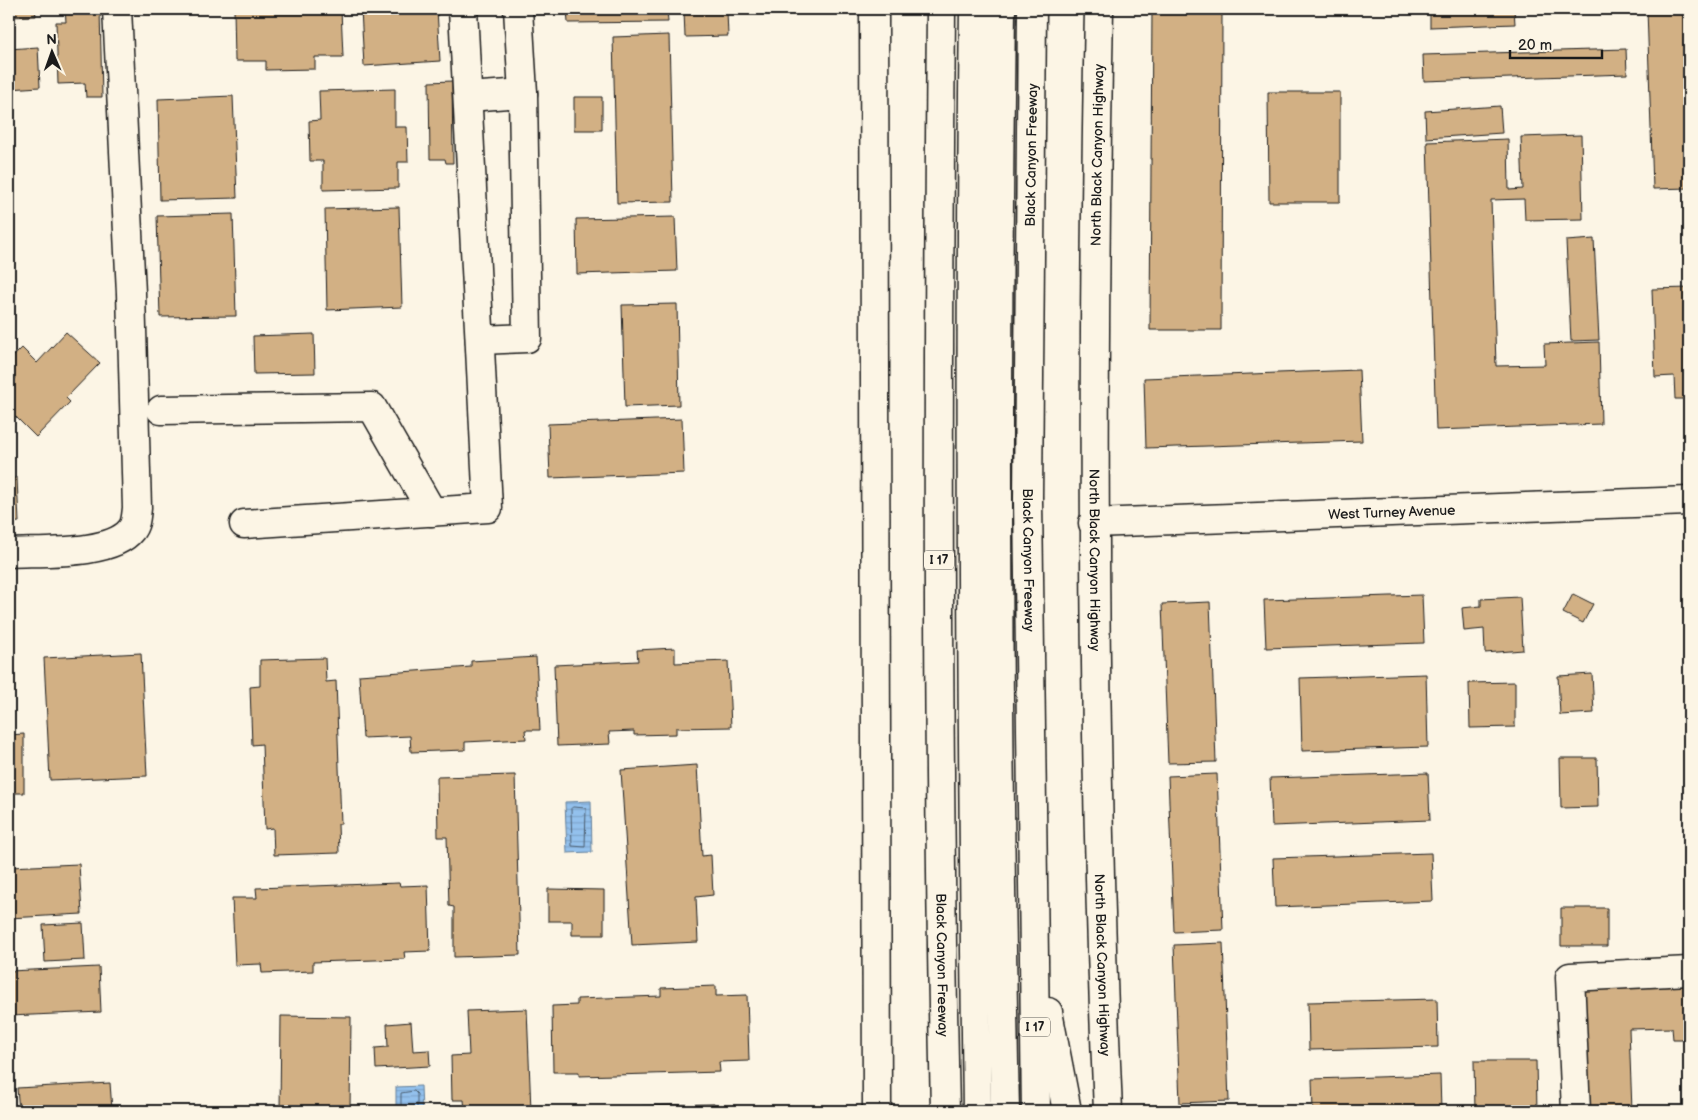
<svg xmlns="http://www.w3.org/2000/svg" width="1698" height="1120" font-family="'Balsamiq Sans',sans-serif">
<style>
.water{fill:url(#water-rules);stroke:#637f99}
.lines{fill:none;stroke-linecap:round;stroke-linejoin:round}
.shore{stroke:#4c5e70;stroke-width:1}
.building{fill:#d2b084;stroke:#1c1c1c}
.minor-casing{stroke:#1c1c1c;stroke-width:31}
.major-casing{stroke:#1c1c1c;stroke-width:31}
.highway-casing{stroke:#1c1c1c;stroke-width:31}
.minor{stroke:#fcf5e5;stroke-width:28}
.major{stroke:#fcf5e5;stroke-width:28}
.highway{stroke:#fcf5e5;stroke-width:28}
.labels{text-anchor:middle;stroke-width:4;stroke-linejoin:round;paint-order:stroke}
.shield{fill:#fcf5e5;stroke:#5f5d58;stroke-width:1}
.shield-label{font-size:12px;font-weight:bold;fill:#1c1c1c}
.street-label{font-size:14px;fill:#1c1c1c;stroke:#fcf5e5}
</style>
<defs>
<pattern id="water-rules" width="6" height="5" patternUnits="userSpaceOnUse" patternTransform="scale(1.25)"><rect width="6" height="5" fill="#93c1ed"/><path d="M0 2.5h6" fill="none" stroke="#7ea5cb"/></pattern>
</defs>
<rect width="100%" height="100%" fill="#fcf5e5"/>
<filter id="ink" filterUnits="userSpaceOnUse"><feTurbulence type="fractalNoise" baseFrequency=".02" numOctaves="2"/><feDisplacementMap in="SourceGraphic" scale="10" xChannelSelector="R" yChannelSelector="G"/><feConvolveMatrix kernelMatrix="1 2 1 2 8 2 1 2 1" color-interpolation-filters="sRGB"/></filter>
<g filter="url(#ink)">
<path class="water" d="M 591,801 L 592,852 L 567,853 L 565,802 Z
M 421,1086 L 422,1111 L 396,1111 L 396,1087 Z"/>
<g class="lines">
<path class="shore" d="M 573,807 L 586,808 L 585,847 L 572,846 L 571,809 Z
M 401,1111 L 401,1093 L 414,1091 L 417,1094 L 417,1111"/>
</g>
<path class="building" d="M 9,9 L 35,9 L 36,16 L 9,17 Z
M 65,9 L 100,9 L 102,97 L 86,97 L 85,83 L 58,84 L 56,22 L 66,22 Z
M 234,9 L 341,9 L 343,57 L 315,57 L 315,69 L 266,70 L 266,61 L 235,61 Z
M 361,9 L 437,9 L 440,61 L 364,66 Z
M 567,9 L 667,9 L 668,22 L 568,23 Z
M 1152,9 L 1222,9 L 1221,330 L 1150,330 Z
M 1430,9 L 1514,9 L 1515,24 L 1430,27 Z
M 1647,9 L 1689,9 L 1689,188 L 1653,189 Z
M 684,11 L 727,11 L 728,36 L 685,37 Z
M 669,35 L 673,202 L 617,203 L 613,37 Z
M 38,47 L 40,87 L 9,89 L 9,49 Z
M 1626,49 L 1627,74 L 1424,81 L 1423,55 Z
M 452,81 L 453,163 L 446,163 L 445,159 L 430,159 L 429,82 Z
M 395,89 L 395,127 L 407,127 L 408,162 L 398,162 L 398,188 L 323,190 L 323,161 L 310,161 L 309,121 L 320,120 L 319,91 Z
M 1268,92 L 1340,92 L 1340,202 L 1269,202 Z
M 233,96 L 237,198 L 160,200 L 158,99 Z
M 574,97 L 602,97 L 602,130 L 574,130 Z
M 1500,106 L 1502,133 L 1426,138 L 1425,111 Z
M 1581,135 L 1583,219 L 1525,220 L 1524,199 L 1491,200 L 1496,366 L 1545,365 L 1544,344 L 1599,342 L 1601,424 L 1436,430 L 1427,142 L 1508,139 L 1509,190 L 1523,189 L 1521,137 Z
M 399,207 L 402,307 L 327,310 L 325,209 Z
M 233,214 L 236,316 L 160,317 L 157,216 Z
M 675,217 L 677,271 L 577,274 L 576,219 Z
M 1594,239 L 1599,340 L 1571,341 L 1566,241 Z
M 1689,288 L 1689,399 L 1675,399 L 1674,376 L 1655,377 L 1652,289 Z
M 677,304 L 679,405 L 625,407 L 622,305 Z
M 66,332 L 100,363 L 66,398 L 70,402 L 36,437 L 9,410 L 9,385 L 16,378 L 9,371 L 9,361 L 22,348 L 37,363 Z
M 314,334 L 315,373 L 254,374 L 253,336 Z
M 1359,370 L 1362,441 L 1146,448 L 1144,378 Z
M 682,419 L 684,473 L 550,478 L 548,424 Z
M 9,478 L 17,478 L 19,522 L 9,523 Z
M 1573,594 L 1593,604 L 1583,623 L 1563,613 Z
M 1422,595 L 1424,643 L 1266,648 L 1264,600 Z
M 1520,597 L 1523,650 L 1485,653 L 1484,629 L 1464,631 L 1462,608 L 1481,606 L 1481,599 Z
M 1210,602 L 1216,762 L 1168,763 L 1162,604 Z
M 675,648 L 675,663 L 728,661 L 731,727 L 676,728 L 676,734 L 634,735 L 634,731 L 609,732 L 610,744 L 557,746 L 554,665 L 638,661 L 637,650 Z
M 141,653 L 147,776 L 50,780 L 44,658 Z
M 536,657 L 540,730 L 525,730 L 526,739 L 465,742 L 465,750 L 411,752 L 410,736 L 363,738 L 359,675 L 471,667 L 471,661 Z
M 325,658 L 326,682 L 336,681 L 341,824 L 338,824 L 339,853 L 274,855 L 273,828 L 265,829 L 262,744 L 252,745 L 250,687 L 260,686 L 260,660 Z
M 1426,674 L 1428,747 L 1302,751 L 1300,678 Z
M 1592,674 L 1594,713 L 1560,715 L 1558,676 Z
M 1515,682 L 1515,727 L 1470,728 L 1469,683 Z
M 24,734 L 24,793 L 9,793 L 9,735 Z
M 1560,758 L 1597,758 L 1598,807 L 1561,808 Z
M 697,765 L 702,856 L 711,855 L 713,895 L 696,897 L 698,942 L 632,945 L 621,770 Z
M 1428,773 L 1430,820 L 1272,826 L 1270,778 Z
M 1217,774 L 1223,930 L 1174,932 L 1168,776 Z
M 515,775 L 520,955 L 454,957 L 454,907 L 449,906 L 447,837 L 438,837 L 437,777 Z
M 1431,853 L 1433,901 L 1275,907 L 1273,858 Z
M 79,864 L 82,914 L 9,918 L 9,867 Z
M 399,883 L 400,886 L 428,885 L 430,951 L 404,952 L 405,959 L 313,962 L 313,971 L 262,973 L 261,964 L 235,965 L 232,898 L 257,898 L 256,888 Z
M 548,889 L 604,890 L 604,935 L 572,935 L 572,921 L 548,921 Z
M 1561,908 L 1607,908 L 1607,946 L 1561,946 Z
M 83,923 L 85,960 L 45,962 L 43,925 Z
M 1223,943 L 1229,1101 L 1180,1103 L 1174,945 Z
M 99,967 L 101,1012 L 9,1016 L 9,971 Z
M 716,986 L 716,996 L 747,995 L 749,1061 L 719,1062 L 720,1072 L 579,1076 L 579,1072 L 553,1072 L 552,1006 L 577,1005 L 577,999 L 661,996 L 661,988 Z
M 1689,986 L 1689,1039 L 1673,1039 L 1672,1028 L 1629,1029 L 1632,1111 L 1583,1111 L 1580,989 Z
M 1437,999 L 1438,1047 L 1309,1050 L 1308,1002 Z
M 527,1009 L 531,1111 L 465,1111 L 464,1100 L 452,1100 L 451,1056 L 469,1055 L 467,1011 Z
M 281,1016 L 351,1017 L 350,1111 L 280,1111 Z
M 411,1022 L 413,1051 L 429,1050 L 430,1066 L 376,1069 L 375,1048 L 388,1047 L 387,1024 Z
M 1474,1061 L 1536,1061 L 1537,1111 L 1475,1111 Z
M 1440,1075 L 1441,1111 L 1313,1111 L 1312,1079 Z
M 110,1083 L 112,1110 L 19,1111 L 17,1088 Z
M 714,1104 L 714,1111 L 642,1111 L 642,1106 Z"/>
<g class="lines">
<defs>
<g id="minor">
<path d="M 468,97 L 523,93"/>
<path d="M 480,340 L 527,338 L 523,93 L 518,9"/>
<path d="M 161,410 L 372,407 L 432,512"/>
<path id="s1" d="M 1093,523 L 1689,501"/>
<path d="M 244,524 L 488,508 L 463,9"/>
<path d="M 9,553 C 39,551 111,556 131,530 C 136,524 136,516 137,508 L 131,293 L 117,9"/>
<path d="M 1576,1111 L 1570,977 L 1689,971"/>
</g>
<g id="major">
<path d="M 874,9 L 877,1111"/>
<path id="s2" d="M 1099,9 C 1092,376 1092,744 1108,1111"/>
</g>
<g id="highway">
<path id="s3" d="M 941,9 C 938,376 937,744 945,1111"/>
<path d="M 974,9 C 969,376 972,744 977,1111"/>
<path d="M 1001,9 C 996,376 997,744 1005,1111"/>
<path id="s4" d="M 1032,9 L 1028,500 L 1036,1111"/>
<path d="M 1048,1012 L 1067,1111"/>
</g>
</defs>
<use href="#minor" class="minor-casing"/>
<use href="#major" class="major-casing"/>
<use href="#highway" class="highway-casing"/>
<use href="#minor" class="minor"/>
<use href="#major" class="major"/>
<use href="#highway" class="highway"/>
</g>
</g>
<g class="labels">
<g class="shield">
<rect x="924" y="550.5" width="30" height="19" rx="4"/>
<rect x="1020" y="1017.5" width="30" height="19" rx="4"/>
</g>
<g class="shield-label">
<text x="939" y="564">I 17</text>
<text x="1035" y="1031">I 17</text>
</g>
<g class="street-label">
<text transform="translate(1031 155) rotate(-89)" y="5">Black Canyon Freeway</text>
<text transform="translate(1097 155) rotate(-89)" y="5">North Black Canyon Highway</text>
<text dy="5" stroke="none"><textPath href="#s1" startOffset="299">West Turney Avenue</textPath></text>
<text dy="5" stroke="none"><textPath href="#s4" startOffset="551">Black Canyon Freeway</textPath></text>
<text dy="5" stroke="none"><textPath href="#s2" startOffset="551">North Black Canyon Highway</textPath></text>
<text dy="5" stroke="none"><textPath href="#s3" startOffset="956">Black Canyon Freeway</textPath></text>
<text dy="5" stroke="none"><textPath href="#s2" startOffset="956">North Black Canyon Highway</textPath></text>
</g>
</g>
<rect width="1698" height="1120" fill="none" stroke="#fcf5e5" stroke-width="30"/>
<rect x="15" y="15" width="1668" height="1090" fill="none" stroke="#1c1c1c" stroke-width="2" filter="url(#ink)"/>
<g transform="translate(52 52) rotate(358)" stroke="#fcf5e5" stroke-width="4" paint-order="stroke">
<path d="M0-4L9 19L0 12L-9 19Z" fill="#1c1c1c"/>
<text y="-8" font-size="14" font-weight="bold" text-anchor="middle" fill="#1c1c1c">N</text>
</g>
<path d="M1510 50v8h92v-8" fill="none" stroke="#1c1c1c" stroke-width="2.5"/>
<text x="1518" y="50" font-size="15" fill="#1c1c1c" stroke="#fcf5e5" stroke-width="4" paint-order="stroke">20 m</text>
</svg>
